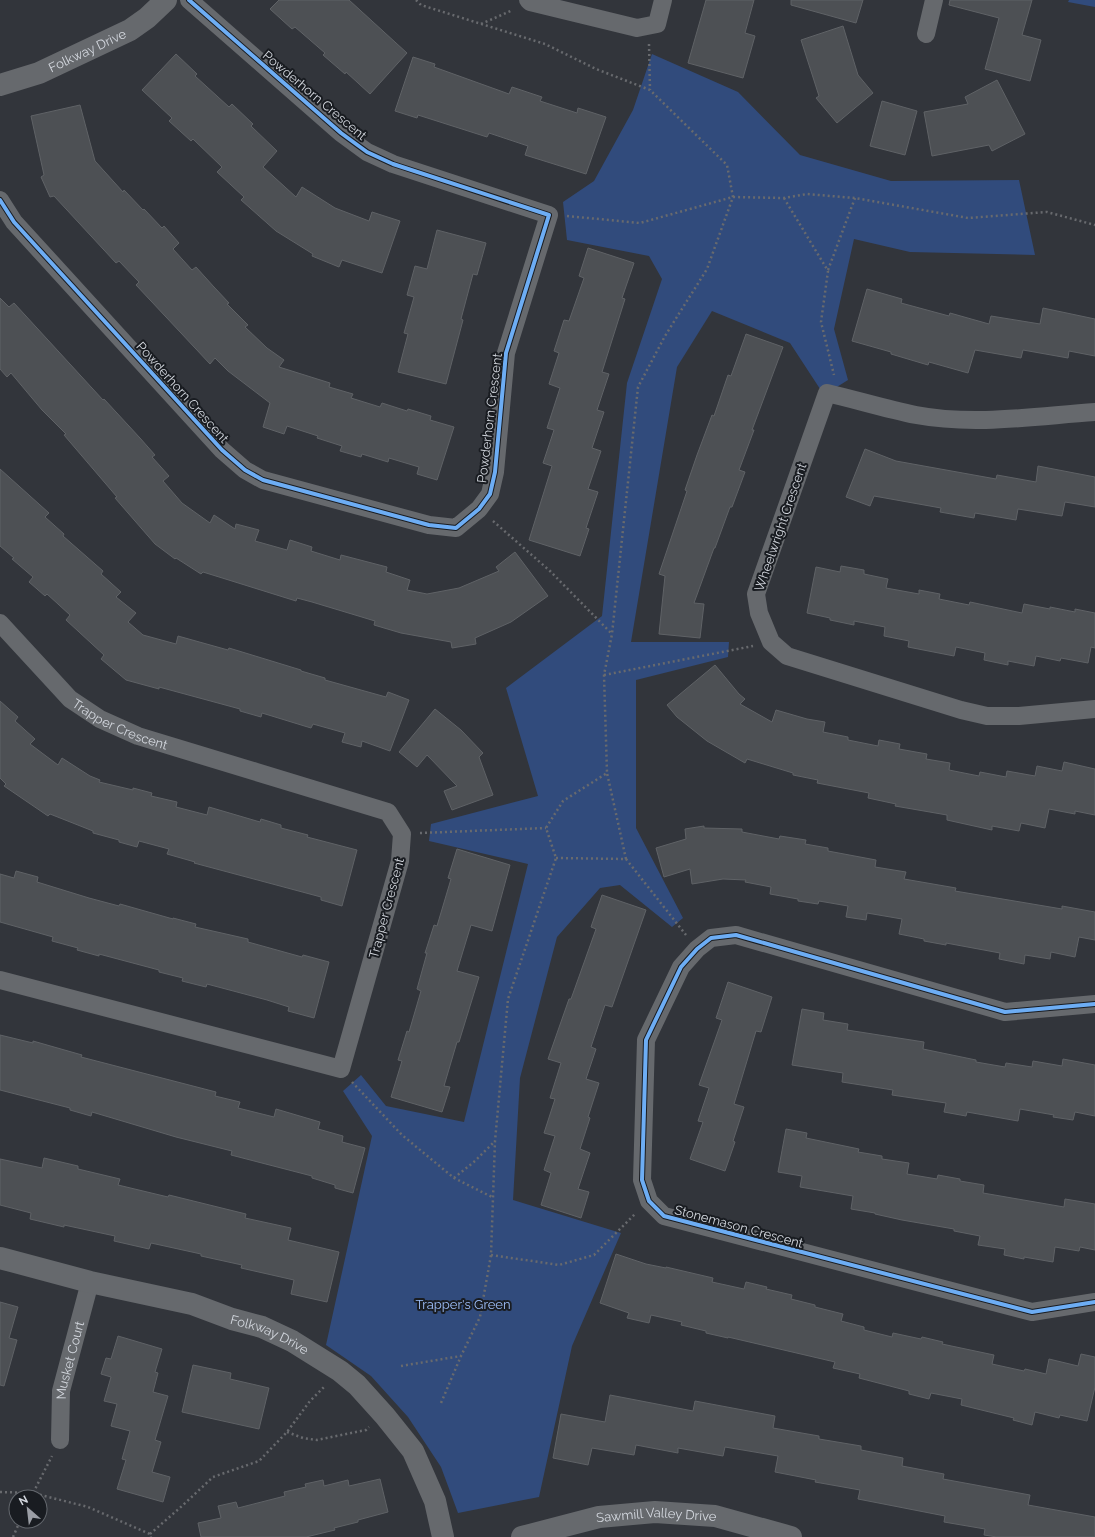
<svg xmlns="http://www.w3.org/2000/svg" width="1095" height="1537" font-family="Raleway,sans-serif">
<style>
.green{fill:#314b7c}
.building{fill:#4d5054;stroke:#5f6266}
.lines{fill:none;stroke-linecap:round;stroke-linejoin:round}
.path{stroke:#686a6e;stroke-width:2.5;stroke-dasharray:2 3;stroke-linecap:butt}
.minor{stroke:#66696d;stroke-width:18}
.tertiary{stroke:#66696d;stroke-width:22}
.cycleway-casing{stroke:#191c21;stroke-width:6}
.cycleway{stroke:#6dadf4;stroke-width:4}
.labels{text-anchor:middle;stroke-width:4;stroke-linejoin:round;paint-order:stroke}
.street-label{font-size:13px;fill:#d3d7de;stroke:#191c21}
.park-label{font-size:13px;fill:#9ebffa;stroke:#191c21}
</style>
<rect width="100%" height="100%" fill="#32353b"/>
<path class="green" d="M 1069,0 L 1095,0 L 1095,7 L 1068,2 Z
M 652,54 L 738,92 L 800,155 L 891,181 L 1019,180 L 1035,255 L 910,252 L 854,239 L 834,329 L 848,380 L 824,395 L 790,343 L 712,311 L 677,367 L 631,642 L 729,642 L 728,657 L 636,680 L 636,828 L 683,918 L 672,927 L 620,885 L 600,888 L 557,937 L 520,1078 L 513,1200 L 621,1233 L 572,1346 L 539,1497 L 458,1513 L 441,1467 L 408,1417 L 371,1376 L 326,1345 L 372,1136 L 343,1091 L 361,1075 L 386,1106 L 464,1122 L 528,864 L 429,841 L 431,824 L 538,796 L 506,688 L 602,616 L 627,383 L 662,279 L 649,256 L 567,240 L 563,202 L 594,181 L 633,110 Z"/>
<path class="building" d="M 279,0 L 349,0 L 407,53 L 370,94 L 346,72 L 345,74 L 323,55 L 325,53 L 295,27 L 292,29 L 270,9 Z
M 706,0 L 754,0 L 745,33 L 755,36 L 743,78 L 688,63 Z
M 791,0 L 863,0 L 856,23 L 791,5 Z
M 950,0 L 1032,0 L 1022,35 L 1041,40 L 1030,81 L 985,69 L 999,18 L 949,5 Z
M 843,26 L 858,75 L 873,93 L 837,123 L 816,98 L 819,96 L 801,40 Z
M 176,54 L 197,74 L 195,76 L 229,107 L 232,104 L 253,124 L 251,126 L 277,151 L 263,167 L 296,197 L 302,187 L 335,208 L 369,221 L 372,212 L 400,221 L 382,273 L 342,260 L 339,267 L 312,256 L 313,254 L 276,231 L 241,200 L 244,197 L 217,172 L 222,167 L 193,139 L 191,141 L 169,121 L 172,118 L 142,90 Z
M 413,57 L 435,64 L 434,67 L 509,94 L 512,87 L 542,97 L 540,101 L 577,113 L 578,108 L 606,117 L 586,174 L 525,155 L 528,146 L 489,133 L 487,137 L 418,115 L 417,118 L 395,111 Z
M 997,80 L 1025,134 L 992,151 L 989,145 L 932,156 L 924,112 L 968,104 L 965,97 Z
M 882,101 L 917,111 L 905,155 L 870,146 Z
M 80,105 L 95,161 L 123,192 L 124,190 L 143,210 L 144,209 L 162,228 L 164,226 L 179,243 L 173,249 L 192,270 L 196,267 L 214,287 L 229,303 L 227,304 L 248,325 L 245,327 L 267,348 L 284,360 L 279,367 L 330,383 L 329,387 L 353,394 L 351,398 L 380,407 L 382,403 L 407,411 L 408,409 L 431,416 L 430,420 L 454,427 L 437,480 L 417,474 L 419,467 L 389,458 L 388,462 L 362,454 L 361,457 L 340,451 L 342,446 L 317,438 L 318,436 L 287,426 L 284,434 L 263,427 L 270,403 L 228,371 L 215,358 L 210,364 L 136,285 L 139,282 L 119,261 L 116,263 L 54,196 L 50,197 L 41,177 L 44,175 L 31,116 Z
M 437,230 L 486,243 L 477,275 L 473,274 L 461,319 L 463,320 L 446,384 L 398,372 L 408,334 L 404,333 L 414,297 L 407,295 L 415,266 L 427,269 Z
M 588,248 L 634,263 L 622,298 L 625,299 L 602,372 L 609,374 L 597,410 L 604,412 L 592,448 L 601,451 L 588,489 L 598,492 L 586,528 L 589,529 L 580,556 L 529,540 L 552,466 L 543,463 L 554,430 L 547,428 L 560,388 L 549,384 L 559,353 L 554,351 L 564,320 L 569,321 L 584,278 L 579,276 Z
M 867,289 L 902,299 L 901,303 L 949,316 L 950,313 L 989,324 L 991,316 L 1040,324 L 1043,308 L 1095,319 L 1095,356 L 1069,351 L 1068,358 L 1023,350 L 1021,358 L 975,350 L 968,373 L 929,362 L 928,365 L 891,354 L 891,352 L 852,341 Z
M 0,298 L 9,307 L 14,303 L 103,400 L 104,399 L 140,438 L 155,455 L 152,457 L 169,476 L 163,481 L 182,503 L 210,523 L 214,515 L 235,529 L 236,524 L 259,530 L 255,541 L 287,550 L 290,540 L 312,547 L 311,551 L 340,560 L 341,555 L 387,567 L 386,572 L 410,580 L 407,590 L 427,594 L 459,588 L 499,571 L 496,567 L 515,552 L 548,596 L 511,622 L 475,638 L 476,644 L 452,648 L 451,642 L 401,633 L 374,625 L 375,621 L 312,602 L 297,598 L 296,601 L 203,572 L 201,574 L 176,558 L 175,559 L 155,544 L 115,498 L 117,497 L 64,435 L 66,434 L 42,410 L 11,373 L 7,377 L 0,369 Z
M 746,334 L 783,347 L 752,430 L 754,430 L 739,470 L 745,472 L 732,507 L 730,507 L 715,548 L 714,548 L 694,603 L 704,604 L 700,638 L 659,634 L 665,576 L 659,574 L 687,491 L 685,490 L 697,455 L 712,415 L 714,416 L 728,375 L 731,376 Z
M 865,449 L 896,461 L 996,479 L 997,475 L 1036,482 L 1038,466 L 1095,477 L 1095,507 L 1065,502 L 1062,516 L 1018,509 L 1016,520 L 975,513 L 974,518 L 940,512 L 941,508 L 874,496 L 870,506 L 846,497 Z
M 0,469 L 49,513 L 45,517 L 64,534 L 63,536 L 103,571 L 101,574 L 121,592 L 116,597 L 136,613 L 128,622 L 143,635 L 176,644 L 178,636 L 228,650 L 229,648 L 301,670 L 301,671 L 325,678 L 325,680 L 386,697 L 388,692 L 409,700 L 390,751 L 362,741 L 361,747 L 342,742 L 345,733 L 313,724 L 311,728 L 262,713 L 261,717 L 240,711 L 240,709 L 159,687 L 159,689 L 126,680 L 101,659 L 104,655 L 66,620 L 70,615 L 47,594 L 45,596 L 29,582 L 33,577 L 12,559 L 14,558 L 0,546 Z
M 841,566 L 864,570 L 864,574 L 888,579 L 886,588 L 919,594 L 919,590 L 940,594 L 939,599 L 969,605 L 970,602 L 1022,613 L 1024,604 L 1050,609 L 1050,607 L 1075,612 L 1075,609 L 1095,613 L 1095,648 L 1091,647 L 1088,663 L 1061,658 L 1060,661 L 1036,656 L 1034,666 L 1008,661 L 1008,665 L 984,660 L 985,653 L 956,647 L 954,656 L 908,647 L 909,641 L 884,636 L 885,627 L 854,621 L 854,625 L 830,620 L 830,618 L 807,613 L 816,567 L 840,572 Z
M 715,665 L 739,694 L 745,699 L 740,704 L 772,722 L 776,710 L 807,719 L 825,722 L 823,732 L 848,737 L 848,740 L 878,746 L 879,740 L 900,744 L 899,749 L 927,754 L 926,759 L 950,763 L 949,770 L 979,776 L 980,772 L 1006,777 L 1007,771 L 1035,776 L 1037,766 L 1062,771 L 1064,762 L 1095,769 L 1095,815 L 1075,811 L 1075,814 L 1049,809 L 1045,828 L 1021,823 L 1019,831 L 992,826 L 992,830 L 947,820 L 947,815 L 895,806 L 896,804 L 868,798 L 869,793 L 817,783 L 818,780 L 793,775 L 793,773 L 747,759 L 745,763 L 707,741 L 677,717 L 667,705 Z
M 0,701 L 18,717 L 15,721 L 35,739 L 30,744 L 58,765 L 62,758 L 90,776 L 100,780 L 99,782 L 133,790 L 133,788 L 152,793 L 151,796 L 177,802 L 176,807 L 207,815 L 209,807 L 260,822 L 261,819 L 281,825 L 281,828 L 308,835 L 307,837 L 357,850 L 342,906 L 321,900 L 321,897 L 194,863 L 195,862 L 167,854 L 169,849 L 139,841 L 137,847 L 119,842 L 119,840 L 93,833 L 93,831 L 50,814 L 48,816 L 4,786 L 6,784 L 0,778 Z
M 435,709 L 461,730 L 483,753 L 479,757 L 493,795 L 452,810 L 444,791 L 457,786 L 427,755 L 417,767 L 399,752 Z
M 704,826 L 704,828 L 742,829 L 742,832 L 779,839 L 780,836 L 806,840 L 805,844 L 828,848 L 828,851 L 876,860 L 875,867 L 906,872 L 904,879 L 956,888 L 955,891 L 1062,909 L 1062,906 L 1095,912 L 1095,940 L 1079,937 L 1075,957 L 1051,952 L 1050,959 L 1025,955 L 1024,964 L 999,959 L 1000,953 L 946,943 L 946,945 L 924,941 L 924,939 L 899,934 L 902,919 L 867,913 L 866,920 L 846,917 L 848,906 L 819,901 L 818,904 L 798,901 L 798,899 L 770,894 L 771,887 L 745,882 L 746,880 L 723,879 L 692,884 L 690,869 L 664,877 L 656,848 L 686,839 L 685,829 Z
M 457,849 L 510,865 L 492,931 L 471,925 L 457,971 L 479,977 L 459,1042 L 457,1042 L 444,1086 L 450,1087 L 442,1112 L 391,1097 L 402,1061 L 398,1060 L 407,1031 L 409,1032 L 421,991 L 417,989 L 427,953 L 425,953 L 434,925 L 437,926 L 451,879 L 448,878 Z
M 16,871 L 38,877 L 37,882 L 89,898 L 119,906 L 120,904 L 173,919 L 173,918 L 196,924 L 195,927 L 248,939 L 248,942 L 302,957 L 303,955 L 329,962 L 314,1018 L 288,1011 L 289,1007 L 267,1000 L 207,984 L 206,987 L 182,981 L 183,978 L 159,972 L 159,970 L 99,954 L 99,956 L 77,950 L 78,948 L 52,941 L 53,937 L 0,922 L 0,874 L 14,878 Z
M 602,895 L 646,910 L 612,1007 L 605,1005 L 591,1047 L 596,1049 L 586,1079 L 599,1083 L 588,1117 L 590,1118 L 580,1149 L 590,1153 L 578,1189 L 589,1192 L 581,1218 L 541,1205 L 551,1173 L 544,1170 L 555,1136 L 544,1133 L 555,1099 L 550,1098 L 561,1063 L 548,1059 L 569,999 L 571,999 L 596,929 L 591,927 Z
M 728,982 L 772,997 L 761,1032 L 756,1031 L 734,1104 L 744,1107 L 733,1141 L 735,1142 L 725,1171 L 690,1159 L 703,1122 L 698,1121 L 709,1088 L 699,1085 L 722,1020 L 716,1018 Z
M 802,1009 L 824,1013 L 823,1020 L 848,1024 L 847,1030 L 924,1042 L 923,1049 L 976,1060 L 976,1062 L 1005,1067 L 1006,1063 L 1032,1067 L 1033,1061 L 1062,1066 L 1063,1059 L 1095,1065 L 1095,1116 L 1075,1112 L 1073,1120 L 1053,1117 L 1054,1115 L 1020,1109 L 1018,1121 L 967,1112 L 966,1116 L 944,1112 L 946,1103 L 892,1095 L 893,1090 L 842,1082 L 843,1073 L 792,1065 Z
M 0,1035 L 33,1043 L 33,1041 L 82,1055 L 81,1057 L 216,1092 L 215,1096 L 240,1102 L 238,1108 L 274,1117 L 276,1109 L 320,1122 L 318,1129 L 343,1136 L 342,1142 L 365,1148 L 353,1193 L 335,1188 L 335,1185 L 312,1178 L 312,1176 L 231,1155 L 232,1151 L 176,1137 L 92,1112 L 91,1116 L 70,1110 L 70,1108 L 0,1090 Z
M 786,1129 L 807,1133 L 806,1138 L 859,1149 L 858,1152 L 882,1156 L 882,1159 L 909,1163 L 907,1174 L 937,1179 L 938,1175 L 960,1179 L 960,1181 L 984,1185 L 983,1193 L 1064,1207 L 1065,1199 L 1095,1204 L 1095,1250 L 1080,1247 L 1079,1251 L 1055,1247 L 1053,1262 L 1024,1257 L 1024,1259 L 1004,1255 L 1005,1249 L 978,1245 L 980,1236 L 954,1231 L 954,1229 L 902,1220 L 875,1214 L 875,1213 L 851,1209 L 853,1196 L 800,1187 L 802,1176 L 778,1172 Z
M 44,1158 L 78,1166 L 78,1169 L 120,1179 L 118,1185 L 168,1197 L 169,1195 L 246,1214 L 245,1218 L 291,1228 L 288,1240 L 339,1252 L 327,1302 L 291,1294 L 294,1280 L 241,1268 L 242,1265 L 201,1256 L 201,1254 L 151,1243 L 149,1249 L 114,1241 L 115,1236 L 64,1225 L 64,1227 L 30,1219 L 31,1213 L 0,1205 L 0,1159 L 42,1168 Z
M 616,1254 L 646,1264 L 666,1268 L 666,1267 L 713,1278 L 712,1282 L 744,1289 L 746,1282 L 767,1287 L 766,1289 L 792,1295 L 791,1299 L 815,1305 L 815,1307 L 843,1314 L 841,1321 L 864,1327 L 864,1330 L 892,1337 L 893,1333 L 921,1339 L 922,1337 L 943,1342 L 942,1344 L 994,1355 L 992,1364 L 1024,1371 L 1025,1369 L 1046,1374 L 1049,1359 L 1078,1366 L 1081,1354 L 1095,1357 L 1095,1387 L 1087,1421 L 1060,1415 L 1059,1418 L 1035,1412 L 1032,1425 L 1013,1420 L 1014,1418 L 961,1405 L 962,1399 L 931,1393 L 929,1399 L 909,1394 L 909,1391 L 859,1378 L 860,1374 L 833,1368 L 835,1362 L 728,1337 L 728,1338 L 706,1333 L 706,1331 L 681,1325 L 682,1322 L 651,1315 L 649,1323 L 627,1318 L 629,1313 L 600,1303 Z
M 0,1302 L 18,1307 L 9,1338 L 17,1340 L 4,1386 L 0,1385 Z
M 118,1336 L 162,1349 L 155,1372 L 158,1373 L 153,1392 L 168,1396 L 155,1440 L 161,1442 L 152,1472 L 170,1477 L 163,1502 L 117,1489 L 126,1460 L 122,1459 L 130,1431 L 111,1426 L 117,1404 L 104,1401 L 111,1377 L 101,1374 L 106,1358 L 111,1359 Z
M 193,1365 L 231,1373 L 230,1379 L 269,1388 L 259,1429 L 182,1412 Z
M 610,1395 L 693,1411 L 695,1401 L 775,1416 L 773,1428 L 819,1436 L 819,1439 L 861,1446 L 861,1450 L 903,1458 L 902,1466 L 944,1474 L 943,1479 L 1030,1495 L 1028,1505 L 1095,1517 L 1095,1537 L 997,1537 L 984,1535 L 985,1529 L 944,1522 L 945,1516 L 858,1499 L 860,1490 L 815,1482 L 816,1480 L 775,1472 L 778,1456 L 725,1447 L 723,1456 L 678,1448 L 678,1453 L 636,1445 L 634,1455 L 592,1448 L 588,1465 L 553,1458 L 561,1414 L 605,1422 Z
M 380,1479 L 388,1512 L 358,1520 L 358,1522 L 334,1528 L 335,1530 L 306,1537 L 201,1537 L 198,1523 L 221,1518 L 218,1506 L 236,1502 L 238,1508 L 285,1496 L 284,1492 L 306,1487 L 305,1484 L 323,1480 L 324,1486 L 348,1480 L 349,1486 Z"/>
<g class="lines">
<path class="path" d="M 416,0 L 421,5 L 545,44 L 596,69 L 650,90 L 727,165 L 733,197 L 707,269 L 665,336 L 638,387 L 612,634 L 604,675 L 607,773 L 563,801 L 546,828 L 556,858 L 508,999 L 495,1141 L 491,1255 L 480,1317 L 461,1356 L 441,1403
M 481,24 L 513,10
M 649,44 L 650,90
M 784,198 L 828,271 L 821,322 L 834,375
M 567,216 L 640,223 L 733,197 L 784,198 L 807,194 L 855,198 L 968,218 L 1047,212 L 1095,225
M 828,270 L 855,198
M 493,521 L 550,571 L 611,633
M 604,675 L 753,646
M 420,833 L 546,828
M 556,858 L 626,859 L 607,773
M 626,859 L 686,935
M 352,1082 L 402,1135 L 454,1178 L 492,1197
M 454,1178 L 475,1161 L 495,1141
M 491,1255 L 559,1265 L 594,1255 L 636,1213
M 401,1366 L 461,1356
M 287,1432 L 303,1438 L 317,1440 L 366,1430 L 369,1427
M 0,1492 L 33,1493 L 88,1507 L 150,1534 L 151,1537
M 31,1497 L 52,1456
M 150,1534 L 182,1506 L 213,1477 L 259,1461 L 287,1432 L 310,1401 L 325,1386
M 13,1537 L 20,1521"/>
<g class="minor">
<path d="M 528,0 L 530,2 L 637,28 L 657,24 L 663,0"/>
<path d="M 926,34 L 934,0"/>
<path d="M 0,200 L 14,222 L 222,450 L 245,470 L 263,480 L 429,525 L 456,528 L 479,509 L 490,494 L 495,472 L 506,353 L 549,215 L 393,164 L 367,152 L 341,133 L 189,0"/>
<path d="M 1095,412 C 1036,416 975,426 916,415 C 886,409 857,400 827,393 L 756,594 L 759,613 L 771,642 L 787,656 L 961,710 L 987,716 L 1019,716 L 1095,709"/>
<path id="s1" d="M 0,623 L 70,699 L 100,719 L 138,736 L 388,812 L 402,834 L 400,861 L 341,1069 L 0,980"/>
<path d="M 1095,1004 L 1005,1012 L 736,935 L 711,938 L 697,949 L 681,967 L 646,1040 L 642,1180 L 649,1201 L 664,1216 L 1032,1312 L 1095,1302"/>
<path id="s2" d="M 60,1440 L 61,1391 L 90,1282"/>
</g>
<g class="tertiary">
<path id="s3" d="M 0,85 L 39,73 L 130,30 L 147,18 L 166,0"/>
<path id="s4" d="M 0,1258 L 90,1282 L 192,1304 L 232,1319 L 262,1327 L 292,1341 L 340,1371 L 357,1385 L 385,1416 L 413,1451 L 435,1501 L 443,1537"/>
<path id="s5" d="M 522,1537 L 599,1517 L 655,1512 L 715,1516 L 791,1537"/>
</g>
<defs>
<path id="cycleway" d="M 0,200 L 14,222 L 222,450 L 245,470 L 263,480 L 429,525 L 456,528 L 479,509 L 490,494 L 495,472 L 506,353 L 549,215 L 393,164 L 367,152 L 341,133 L 189,0
M 1095,1004 L 1005,1012 L 736,935 L 711,938 L 697,949 L 681,967 L 646,1040 L 642,1180 L 649,1201 L 664,1216 L 1032,1312 L 1095,1302"/>
</defs>
<use href="#cycleway" class="cycleway-casing"/>
<use href="#cycleway" class="cycleway"/>
</g>
<g class="labels">
<g class="street-label">
<text dy="5" stroke="none"><textPath href="#s3" startOffset="94">Folkway Drive</textPath></text>
<text transform="translate(315 95) rotate(40)" y="5">Powderhorn Crescent</text>
<text transform="translate(183 392) rotate(48)" y="5">Powderhorn Crescent</text>
<text transform="translate(489 418) rotate(-83)" y="5">Powderhorn Crescent</text>
<text transform="translate(780 527) rotate(-71)" y="5">Wheelwright Crescent</text>
<text dy="5" stroke="none"><textPath href="#s1" startOffset="160">Trapper Crescent</textPath></text>
<text transform="translate(386 908) rotate(-75)" y="5">Trapper Crescent</text>
<text transform="translate(739 1226) rotate(15)" y="5">Stonemason Crescent</text>
<text dy="5" stroke="none"><textPath href="#s4" startOffset="281">Folkway Drive</textPath></text>
<text dy="5" stroke="none"><textPath href="#s2" startOffset="81">Musket Court</textPath></text>
<text dy="5" stroke="none"><textPath href="#s5" startOffset="137">Sawmill Valley Drive</textPath></text>
</g>
<g class="park-label">
<text x="463" y="1309">Trapper's Green</text>
</g>
</g>
<g transform="translate(28 1509) rotate(332)"><circle r="19" fill="#191c21" stroke="#63676d"/>
<path d="M0-3L7 15L0 10L-7 15Z" fill="#9b9ea5"/>
<text y="-6" font-size="11" font-weight="bold" text-anchor="middle" fill="#d3d7de">N</text>
</g>
</svg>
